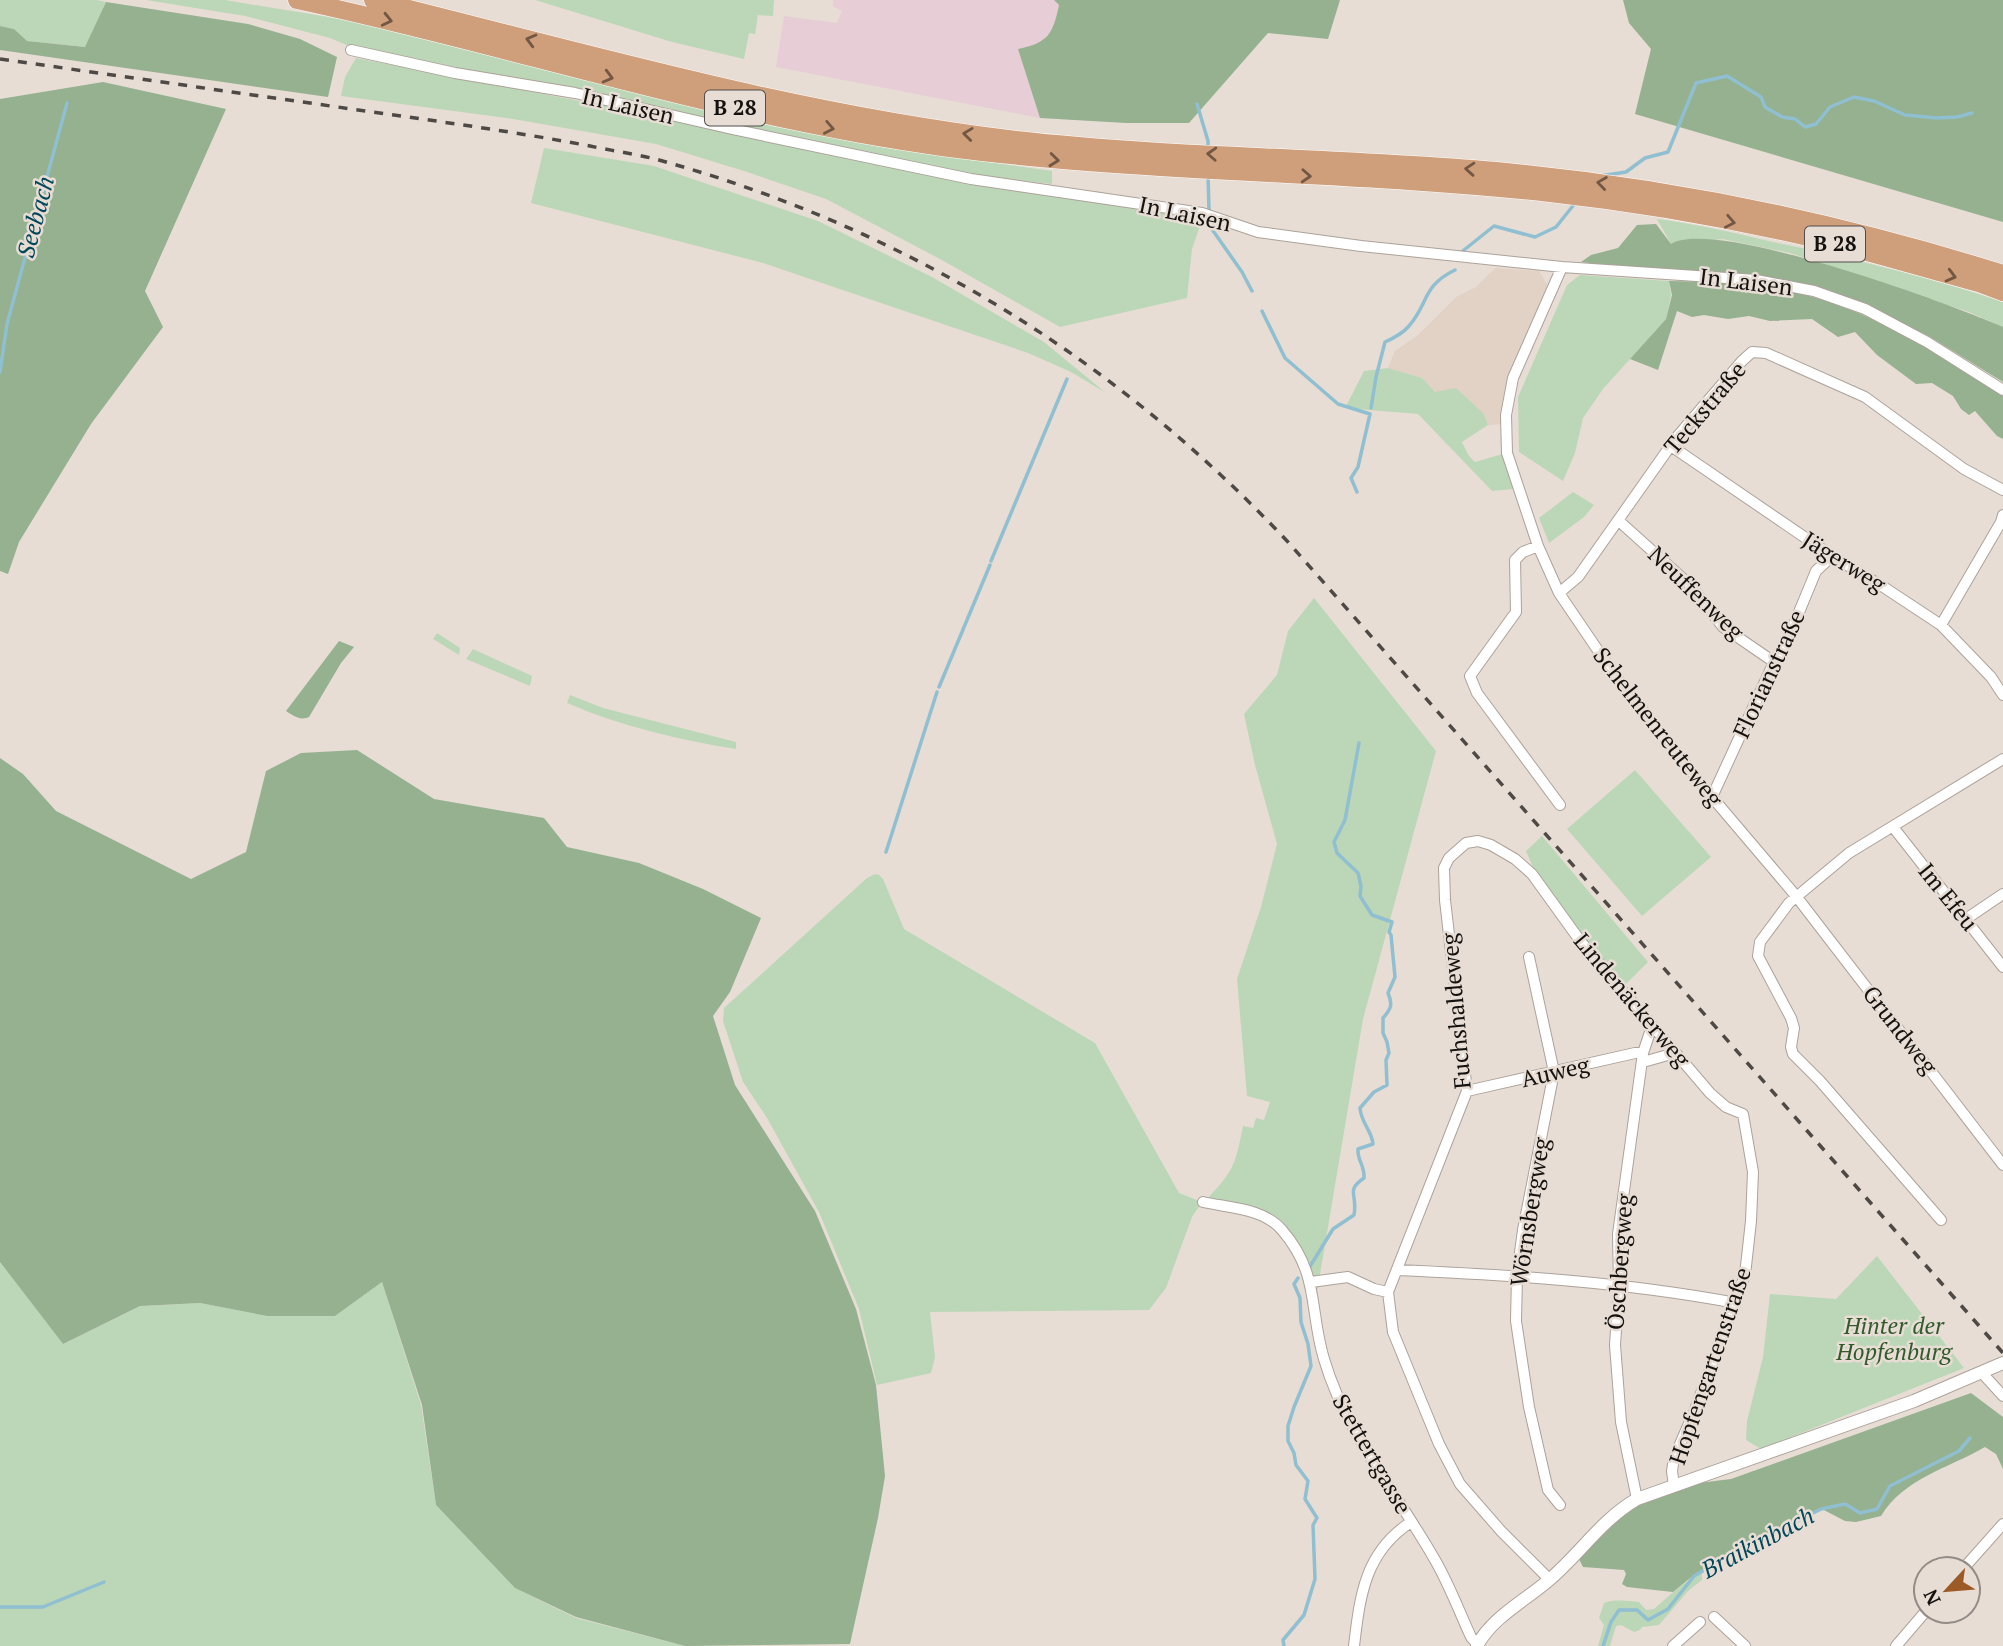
<svg xmlns="http://www.w3.org/2000/svg" width="2003" height="1646" font-family="'PT Serif',serif">
<style>
.commercial{fill:#e7cdd5}
.built{fill:#e2d1c5}
.green{fill:#bcd7b7}
.forest{fill:#95b18f}
.lines{fill:none;stroke-linecap:round;stroke-linejoin:round}
.stream{stroke:#8fbfd0;stroke-width:3.5}
.minor-casing{stroke:#aca29a;stroke-width:12}
.tertiary-casing{stroke:#aca29a;stroke-width:14}
.trunk-casing{stroke:#fff;stroke-width:19}
.minor{stroke:#fff;stroke-width:10}
.tertiary{stroke:#fff;stroke-width:12}
.trunk{stroke:#cf9e7a;stroke-width:18}
.rail{stroke:#4e4945;stroke-width:3.5;stroke-dasharray:9 9;stroke-linecap:butt}
.oneway{stroke:#725844}
.labels{text-anchor:middle;stroke-width:5;stroke-linejoin:round;paint-order:stroke}
.shield{fill:#e7ddd5;stroke:#534e4a;stroke-width:2}
.shield-label{font-size:21px;font-weight:bold;fill:#14110e}
.street-label{font-size:23px;fill:#14110e;stroke:#e7ddd5}
.park-label{font-size:23px;font-style:italic;fill:#335a2c;stroke:#e7ddd5}
.water-label{font-size:24px;font-style:italic;fill:#004759;stroke:#e7ddd5}
</style>
<rect width="100%" height="100%" fill="#e7ddd5"/>
<path class="commercial" d="M 833,0 L 1054,0 L 1059,5 L 1054,28 L 1039,45 L 1018,49 L 1040,118 L 776,67 L 784,16 L 837,23 L 842,11 L 833,6 Z"/>
<path class="built" d="M 1495,268 L 1539,271 L 1549,288 L 1503,424 L 1488,425 L 1484,414 L 1435,392 L 1422,378 L 1388,368 L 1395,351 L 1418,335 L 1456,297 L 1476,287 Z"/>
<path class="green" d="M 0,0 L 97,0 L 106,2 L 86,47 L 26,41 L 14,29 L 0,26 Z
M 146,0 L 225,0 L 358,22 L 771,126 L 886,148 L 1052,171 L 1052,184 L 971,175 L 420,62 L 349,46 L 330,38 L 245,16 Z
M 535,0 L 774,0 L 773,16 L 758,15 L 755,34 L 749,33 L 744,59 L 672,42 Z
M 356,58 L 668,118 L 971,180 L 1202,220 L 1192,249 L 1187,298 L 1060,327 L 940,259 L 826,199 L 744,171 L 656,144 L 513,119 L 341,96 L 345,77 Z
M 544,148 L 654,166 L 818,221 L 932,277 L 1044,342 L 1106,393 L 1071,372 L 1028,353 L 763,263 L 531,203 Z
M 1657,219 C 1696,224 1735,233 1773,242 C 1851,258 1928,277 2003,302 L 2003,327 L 1969,312 L 1790,253 L 1723,239 L 1671,244 Z
M 1580,275 L 1669,281 L 1671,295 L 1666,319 L 1603,389 L 1583,418 L 1575,453 L 1563,481 L 1519,452 L 1518,397 L 1567,285 Z
M 1388,368 L 1422,378 L 1435,392 L 1456,388 L 1484,414 L 1488,425 L 1462,442 L 1469,456 L 1475,462 L 1506,453 L 1514,489 L 1492,491 L 1418,414 L 1345,408 L 1364,371 Z
M 1573,492 L 1594,505 L 1584,517 L 1549,543 L 1539,518 Z
M 1314,598 L 1436,751 L 1363,1019 L 1314,1310 C 1307,1277 1292,1237 1261,1219 C 1245,1210 1221,1207 1204,1202 C 1233,1172 1235,1167 1243,1126 L 1253,1128 L 1256,1118 L 1264,1120 L 1270,1102 L 1247,1096 L 1237,979 L 1261,907 L 1277,844 L 1255,765 L 1244,714 L 1277,675 L 1288,631 Z
M 437,633 L 460,648 L 459,655 L 433,639 Z
M 473,649 L 532,676 L 530,686 L 466,659 Z
M 570,695 L 603,708 L 736,742 L 736,749 C 679,740 620,726 567,703 Z
M 1635,770 L 1711,857 L 1642,916 L 1567,829 Z
M 1542,836 L 1648,962 L 1621,989 L 1535,872 L 1526,851 Z
M 875,874 L 879,875 L 883,879 L 904,929 L 1095,1043 L 1179,1193 L 1202,1202 L 1192,1217 L 1166,1288 L 1149,1310 L 930,1312 L 935,1357 L 931,1373 L 877,1385 L 859,1309 L 819,1212 L 767,1118 L 743,1082 L 723,1021 L 724,1008 L 867,878 Z
M 1877,1256 L 1964,1368 L 1761,1449 L 1746,1440 L 1747,1421 L 1763,1357 L 1770,1294 L 1836,1299 Z
M 0,1262 L 63,1344 L 140,1306 L 200,1303 L 267,1316 L 335,1316 L 382,1282 L 421,1405 L 436,1505 L 515,1588 L 576,1618 L 685,1646 L 0,1646 Z
M 1702,1573 L 1702,1580 L 1688,1591 L 1659,1625 L 1642,1627 L 1640,1630 L 1634,1632 L 1621,1625 L 1616,1626 L 1610,1646 L 1598,1646 L 1604,1625 L 1599,1618 L 1604,1603 C 1613,1599 1629,1601 1639,1602 L 1646,1610 L 1654,1609 C 1669,1596 1684,1581 1702,1573 Z"/>
<path class="forest" d="M 1054,0 L 1340,0 L 1328,39 L 1268,33 L 1189,123 L 1126,123 L 1040,118 L 1018,49 C 1048,43 1053,34 1059,5 Z
M 1623,0 L 2003,0 L 2003,222 L 1635,114 L 1651,49 L 1629,23 Z
M 106,2 L 248,24 L 300,39 L 337,57 L 328,97 L 0,50 L 0,26 L 14,29 L 27,41 L 85,47 Z
M 103,82 L 226,109 L 145,291 L 163,327 L 91,424 L 19,542 L 8,574 L 0,571 L 0,99 Z
M 1656,224 L 1671,244 C 1715,217 1951,304 2003,327 L 2003,382 L 1930,337 L 1866,305 L 1815,289 L 1581,262 L 1591,255 L 1618,248 L 1637,225 Z
M 1669,281 C 1699,282 1731,281 1760,285 C 1855,300 1925,344 2003,395 L 2003,439 L 1997,436 L 1975,411 L 1969,415 L 1961,409 L 1953,396 L 1932,383 L 1916,384 L 1877,355 L 1855,332 L 1838,337 L 1812,319 L 1770,321 L 1749,316 L 1728,319 L 1704,315 L 1692,317 L 1677,311 L 1658,370 L 1630,359 L 1666,319 L 1672,295 Z
M 339,641 L 354,647 L 341,663 L 309,717 C 300,721 294,716 286,711 Z
M 357,750 L 434,799 L 544,818 L 567,847 L 639,863 L 703,889 L 761,918 L 730,992 L 713,1016 L 735,1085 L 815,1211 L 856,1309 L 876,1385 L 885,1476 L 878,1518 L 850,1644 L 685,1646 L 576,1617 L 515,1588 L 436,1505 L 422,1405 L 382,1282 L 335,1316 L 267,1316 L 200,1303 L 140,1306 L 63,1344 L 0,1262 L 0,758 L 23,774 L 56,811 L 191,879 L 246,852 L 266,771 L 301,753 Z
M 1971,1393 L 2003,1417 L 2003,1469 L 1996,1454 L 1985,1447 C 1949,1468 1904,1478 1881,1516 L 1856,1522 L 1845,1521 L 1820,1508 L 1728,1555 L 1694,1575 L 1673,1592 L 1627,1587 L 1622,1584 L 1626,1574 L 1624,1570 L 1583,1567 L 1576,1553 L 1608,1519 L 1674,1486 L 1731,1479 Z"/>
<g class="lines">
<path class="stream" d="M 1197,104 L 1208,141 L 1208,149
M 1208,174 L 1209,211
M 1600,176 L 1626,172 L 1645,158 L 1668,152 L 1696,83 L 1727,76 L 1761,97 L 1765,107 L 1782,117 L 1795,119 L 1805,127 L 1816,124 L 1830,107 L 1854,97 L 1874,101 L 1905,115 L 1937,118 L 1957,117 L 1972,113
M 1209,225 L 1242,272 L 1252,291
M 1459,254 L 1494,226 L 1535,237 L 1556,227 L 1576,202
M 1262,311 L 1285,358 L 1338,404 L 1370,414 L 1358,467 L 1351,478 L 1357,492
M 0,372 L 7,324 L 67,103
M 1371,408 L 1376,377 L 1385,342 C 1394,338 1403,333 1409,326 C 1429,303 1422,286 1455,270
M 991,561 L 1067,379
M 939,687 L 990,565
M 886,852 L 937,692
M 1309,1268 L 1333,1229 L 1354,1215 C 1358,1194 1345,1191 1364,1178 C 1365,1166 1357,1160 1358,1149 L 1373,1144 C 1372,1131 1361,1123 1360,1108 L 1374,1092 L 1387,1085 L 1386,1060 L 1389,1053 L 1387,1042 L 1383,1033 L 1383,1018 C 1391,1009 1393,1005 1388,993 L 1395,977 L 1391,935 L 1389,932 L 1392,922 L 1372,915 L 1360,896 L 1361,886 L 1358,873 L 1337,853 L 1334,842 L 1345,820 L 1359,743
M 0,1607 L 43,1607 L 104,1582
M 1284,1646 L 1283,1640 L 1304,1615 L 1315,1579 L 1313,1525 L 1317,1518 L 1305,1499 L 1308,1481 L 1296,1465 L 1294,1453 L 1288,1441 L 1288,1426 L 1294,1407 L 1311,1366 L 1308,1344 L 1301,1322 L 1300,1298 L 1294,1284 L 1298,1278
M 1603,1646 L 1611,1622 L 1619,1610 L 1637,1610 L 1648,1620 L 1668,1609 L 1694,1576 L 1729,1556 L 1821,1509 L 1845,1504 L 1860,1513 L 1877,1509 L 1890,1486 L 1959,1451 L 1970,1438"/>
<defs>
<path id="minor" d="M 351,50 L 455,73 L 575,93 L 732,129 L 971,179 L 1202,213 L 1258,232 L 1361,246 L 1562,267 L 1756,280 L 1814,291 L 1865,309 L 1927,342 L 2003,390
M 1562,267 L 1513,378 L 1506,415 L 1507,453 L 1538,546 L 1559,593 L 1616,677 L 1712,797 L 1796,896 L 2003,1165
M 1671,446 L 1832,556 L 1885,588 L 1941,625 L 1991,677 L 2003,695
M 1619,521 L 1690,585 L 1723,627 L 1774,662
M 1538,546 L 1523,552 L 1515,560 L 1516,612 L 1470,676 L 1477,693 L 1560,805
M 1559,593 L 1578,577 L 1676,438 L 1742,361 L 1752,352 L 1766,353 L 1865,397 L 1964,469 L 2003,490
M 1941,625 L 2001,522 L 2003,515
M 1712,797 L 1774,662 L 1785,646 L 1816,571 L 1832,556
M 1893,827 L 2003,967
M 1966,919 L 2003,894
M 1529,957 L 1554,1072 L 1523,1230 L 1517,1275 L 1516,1321 L 1529,1407 L 1548,1490 L 1560,1505
M 1643,1062 L 1675,1053
M 1467,1091 L 1635,1053 L 1643,1053
M 1203,1202 C 1229,1208 1263,1208 1282,1230 C 1320,1274 1309,1310 1324,1359 C 1346,1434 1397,1493 1435,1560 C 1449,1584 1459,1611 1471,1637 L 1477,1644
M 1941,1220 L 1820,1081 L 1793,1054 L 1791,1047 L 1794,1028 L 1791,1018 L 1758,956 L 1760,942 L 1789,903 L 1849,853 L 2003,759
M 1397,1270 C 1511,1275 1624,1282 1736,1303
M 1311,1282 L 1348,1277 L 1374,1289 L 1388,1292
M 1982,1373 L 2003,1396
M 1637,1499 L 1621,1422 L 1615,1345 L 1619,1285 L 1618,1234 L 1643,1053 L 1652,1026
M 1963,1569 L 2003,1524
M 1550,1580 L 1501,1531 L 1460,1484 L 1439,1444 L 1393,1332 L 1388,1292 L 1467,1091 L 1445,900 L 1444,868 L 1449,858 L 1466,843 L 1478,841 L 1491,845 L 1515,859 L 1532,874 L 1581,942 L 1710,1093 L 1726,1107 L 1743,1114 L 1753,1172 L 1751,1221 L 1745,1275 L 1694,1412 L 1674,1458 L 1672,1471 L 1674,1486
M 1714,1617 L 1745,1646
M 1354,1646 C 1360,1595 1365,1552 1411,1522
M 1673,1646 L 1700,1622
M 1896,1646 L 1926,1611"/>
<path id="tertiary" d="M 1477,1646 C 1491,1618 1526,1600 1549,1580 C 1580,1554 1601,1520 1637,1499 L 1914,1401 L 2003,1363"/>
<path id="trunk" d="M 297,0 C 512,46 723,117 942,147 C 1144,174 1348,171 1550,193 C 1641,203 1732,219 1821,240 C 1874,253 1926,269 1979,283 L 2003,292
M 373,0 C 588,53 795,114 1016,140 C 1179,158 1343,157 1506,172 C 1675,188 1841,223 2003,274"/>
</defs>
<use href="#minor" class="minor-casing"/>
<use href="#tertiary" class="tertiary-casing"/>
<use href="#trunk" class="trunk-casing"/>
<use href="#minor" class="minor"/>
<use href="#tertiary" class="tertiary"/>
<use href="#trunk" class="trunk"/>
<path class="rail" d="M 0,59 C 134,78 267,97 401,116 C 464,125 527,134 590,146 C 613,151 637,154 659,160 C 904,228 1114,357 1288,542 L 2003,1353"/>
</g>
<defs><path id="oneway-chevron" d="M-2-3.5L2.5 0L-2 3.5" fill="none" stroke-width="1.6" stroke-linecap="round" stroke-linejoin="round" transform="scale(1.75)"/></defs>
<g class="oneway">
<use href="#oneway-chevron" transform="translate(387 20) rotate(13)"/>
<use href="#oneway-chevron" transform="translate(531 40) rotate(-165)"/>
<use href="#oneway-chevron" transform="translate(608 77) rotate(15)"/>
<use href="#oneway-chevron" transform="translate(829 128) rotate(11)"/>
<use href="#oneway-chevron" transform="translate(968 134) rotate(-173)"/>
<use href="#oneway-chevron" transform="translate(1212 154) rotate(-177)"/>
<use href="#oneway-chevron" transform="translate(1054 160) rotate(6)"/>
<use href="#oneway-chevron" transform="translate(1470 169) rotate(-176)"/>
<use href="#oneway-chevron" transform="translate(1306 176) rotate(3)"/>
<use href="#oneway-chevron" transform="translate(1602 183) rotate(-172)"/>
<use href="#oneway-chevron" transform="translate(1730 222) rotate(11)"/>
<use href="#oneway-chevron" transform="translate(1951 276) rotate(15)"/>
</g>
<g class="labels">
<g class="shield">
<rect x="705" y="90.5" width="60" height="35" rx="5"/>
<rect x="1805" y="226.5" width="60" height="35" rx="5"/>
</g>
<g class="shield-label">
<text x="735" y="115">B 28</text>
<text x="1835" y="251">B 28</text>
</g>
<g class="street-label">
<text transform="translate(628 106) rotate(13)" y="8">In Laisen</text>
<text transform="translate(1185 214) rotate(12)" y="8">In Laisen</text>
<text transform="translate(1746 282) rotate(7)" y="8">In Laisen</text>
<text transform="translate(1705 408) rotate(-50)" y="8">Teckstraße</text>
<text transform="translate(1844 562) rotate(32)" y="8">Jägerweg</text>
<text transform="translate(1696 593) rotate(44)" y="8">Neuffenweg</text>
<text transform="translate(1769 674) rotate(-65)" y="8">Florianstraße</text>
<text transform="translate(1658 727) rotate(52)" y="8">Schelmenreuteweg</text>
<text transform="translate(1948 897) rotate(51)" y="8">Im Efeu</text>
<text transform="translate(1632 1000) rotate(50)" y="8">Lindenäckerweg</text>
<text transform="translate(1456 1011) rotate(-95)" y="8">Fuchshaldeweg</text>
<text transform="translate(1900 1030) rotate(52)" y="8">Grundweg</text>
<text transform="translate(1555 1072) rotate(-13)" y="8">Auweg</text>
<text transform="translate(1530 1212) rotate(-81)" y="8">Wörnsbergweg</text>
<text transform="translate(1620 1262) rotate(-86)" y="8">Öschbergweg</text>
<text transform="translate(1710 1366) rotate(-71)" y="8">Hopfengartenstraße</text>
<text transform="translate(1372 1454) rotate(60)" y="8">Stettertgasse</text>
</g>
<g class="park-label">
<text x="1894" y="1334">Hinter der<tspan x="1894" dy="26">Hopfenburg</tspan></text>
</g>
<g class="water-label">
<text transform="translate(36 217) rotate(-75)" y="8">Seebach</text>
<text transform="translate(1758 1543) rotate(-28)" y="8">Braikinbach</text>
</g>
</g>
<g transform="translate(1947 1590) rotate(244)"><circle r="33" fill="#e7ddd5" stroke="#938b85" stroke-width="2"/>
<path d="M0-5L12 26L0 18L-12 26Z" fill="#9b5a26"/>
<text y="-10" font-size="19" font-weight="bold" text-anchor="middle" fill="#14110e">N</text>
</g>
</svg>
